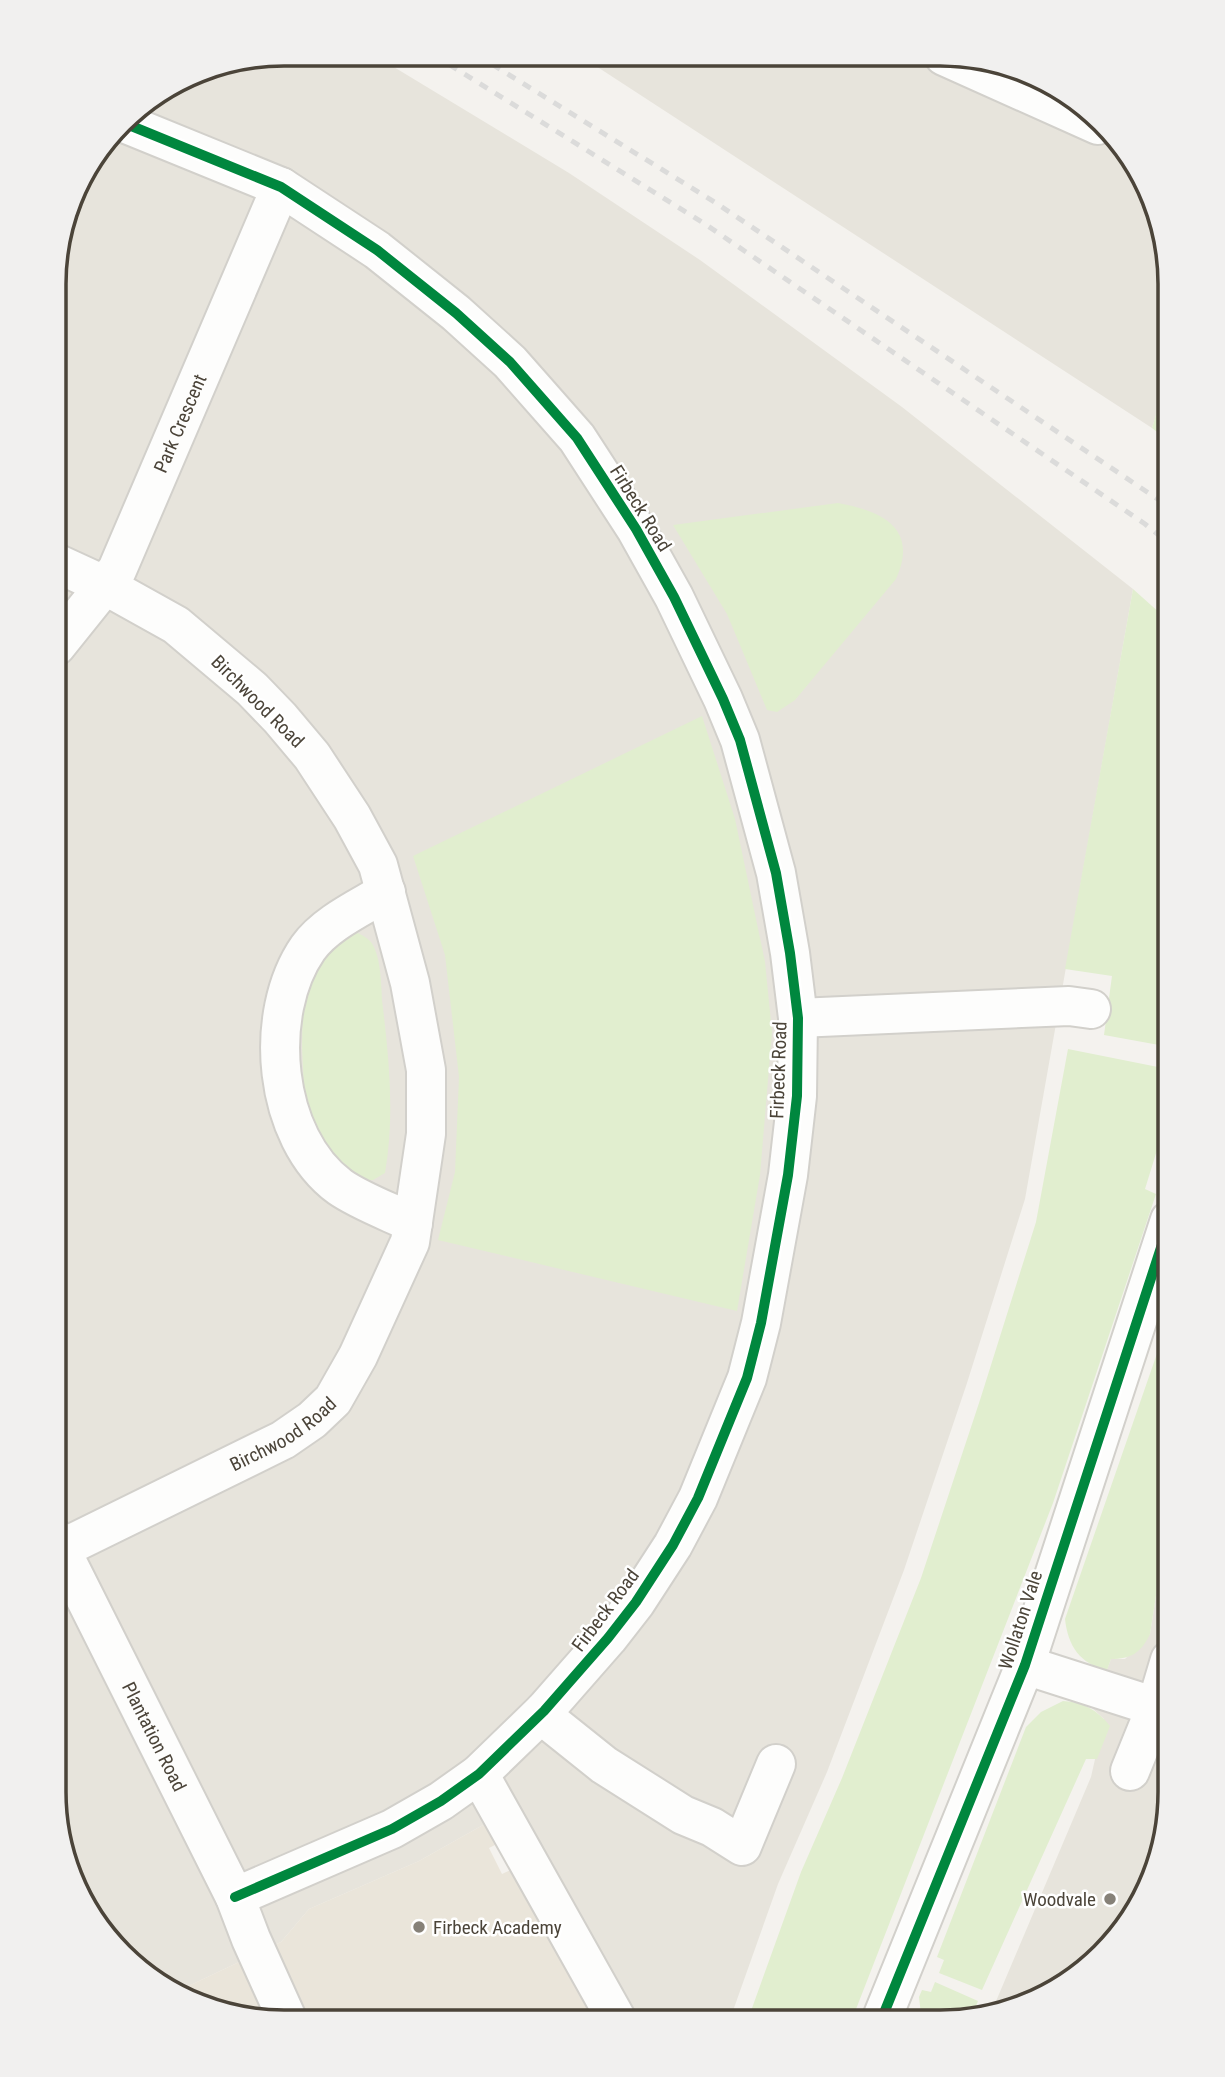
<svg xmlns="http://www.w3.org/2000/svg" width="1225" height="2077" font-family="'Roboto Condensed',sans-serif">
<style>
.residential{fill:#e7e4dc}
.education{fill:#eae5da}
.green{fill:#e1eecf}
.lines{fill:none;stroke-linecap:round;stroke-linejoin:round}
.minor-casing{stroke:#d2d0cb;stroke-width:42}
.minor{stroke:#fdfdfc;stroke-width:38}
.rail{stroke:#dbdbda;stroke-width:5;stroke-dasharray:9 9;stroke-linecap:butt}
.cycleway-casing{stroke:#fff;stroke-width:15}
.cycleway{stroke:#00873e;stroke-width:10}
.poi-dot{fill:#868178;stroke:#fff;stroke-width:2.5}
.labels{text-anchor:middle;stroke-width:5;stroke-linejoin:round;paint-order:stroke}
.street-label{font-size:19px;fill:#4b4439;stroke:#fff}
.poi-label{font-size:19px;fill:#4b4439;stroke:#fff;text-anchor:end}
.rim{fill:none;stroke:#4b4439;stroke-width:3.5}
</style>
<rect width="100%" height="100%" fill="#f4f2ee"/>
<path class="residential" d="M 285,54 L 374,55 L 569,173 L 700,260 L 902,407 L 1133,589 L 1025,1199 L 967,1383 L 904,1570 L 827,1772 L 778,1884 L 729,2022 L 628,2022 L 490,1821 L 419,1861 L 309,1909 L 281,1942 L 180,1990 L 145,1975 L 72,1880 L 54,1792 L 56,255 L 78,183 L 133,112 L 197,72 Z
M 579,55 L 971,56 L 1081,102 L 1153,197 L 1171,285 L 1171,367 L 1152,428 Z
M 1170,1506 L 1170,1808 L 1158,1867 L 1123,1932 L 1028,2005 L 991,2013 L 1091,1777 L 1104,1719 L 1092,1708 L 1111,1659 L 1125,1659 L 1150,1634 Z"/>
<path class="education" d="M 490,1821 L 501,1842 L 489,1848 L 502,1874 L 515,1868 L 598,2022 L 255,2021 L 180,1990 L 281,1942 L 309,1909 L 419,1861 Z"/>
<path class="green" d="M 1171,365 L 1171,443 L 1152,428 Z
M 838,503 C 882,511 919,528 896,579 L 795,700 L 777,712 L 767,710 L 727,614 L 673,525 Z
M 1133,589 L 1171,623 L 1170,1047 L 1104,1035 L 1112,976 L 1065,969 Z
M 702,716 L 735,819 L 765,962 L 772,1032 L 760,1175 L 737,1311 L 438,1240 L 455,1172 L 459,1077 L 445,955 L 413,856 Z
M 358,933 C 364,936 371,940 374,947 C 381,962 381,984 382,1000 C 389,1058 395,1115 385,1173 L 373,1180 L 361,1181 L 343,1173 L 305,1111 L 302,1047 L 303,995 L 309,973 L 338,937 Z
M 1068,1049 L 1168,1069 L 1158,1100 L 1170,1108 L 1145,1189 L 1156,1194 L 1053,1503 L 851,2022 L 747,2022 L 801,1872 L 842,1778 L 921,1578 L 980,1400 L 1036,1222 Z
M 1170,1316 L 1170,1506 L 1150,1634 C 1141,1653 1131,1659 1111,1659 L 1107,1670 C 1080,1664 1068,1646 1065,1619 Z
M 1063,1701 C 1084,1702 1097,1710 1110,1726 L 1097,1759 L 1086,1759 L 982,1990 L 939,1973 L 944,1960 L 937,1957 L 1026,1727 L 1041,1712 Z
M 935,1982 L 978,2001 L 972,2016 L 941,2023 L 922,2023 L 919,1997 L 922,1990 L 931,1992 Z"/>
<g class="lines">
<defs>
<g id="minor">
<path d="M 944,56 L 1098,125"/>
<path d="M 124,123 L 281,187 L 377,250 L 456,313 L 510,362 L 577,438 L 636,529 L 674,597 L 723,699 L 740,740 L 776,873 L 790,953 L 798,1018 L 797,1096 L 788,1175 L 761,1323 L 747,1378 L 698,1498 L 673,1545 L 636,1602 L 608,1638 L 544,1711 L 479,1774 L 441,1801 L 392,1829 L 235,1897"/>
<path id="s1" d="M 56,646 L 117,570 L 281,187"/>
<path d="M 386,892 C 360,908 326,923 308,948 C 262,1014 273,1138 340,1187 C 360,1201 390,1212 413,1223"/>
<path d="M 798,1018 L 1069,1006 L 1091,1009"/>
<path id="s2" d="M 55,1538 L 235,1897 L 251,1939 L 288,2021"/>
<path id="s3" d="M 55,1552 L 283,1440 L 312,1420 L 333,1400 L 358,1356 L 410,1242 L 426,1134 L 426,1070 L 410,983 L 378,865 L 352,817 L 312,756 L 280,718 L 252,689 L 176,625 L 106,586 L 56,563"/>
<path d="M 1025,1665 L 1156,1707 L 1170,1660"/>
<path d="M 544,1711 L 554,1725 L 604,1765 L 683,1815 L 712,1827 L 742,1846 L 776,1764"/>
<path d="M 1130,1771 L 1156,1707"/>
<path d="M 479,1774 L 618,2022"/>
<path d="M 880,2023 L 1025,1665 L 1170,1220"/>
</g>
</defs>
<use href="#minor" class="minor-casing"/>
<use href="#minor" class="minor"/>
<path class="rail" d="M 434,55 L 705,224 L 1145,524 L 1171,545
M 477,55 L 716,203 L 1171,508"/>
<defs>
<path id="cycleway" d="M 124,123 L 281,187 L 377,250 L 456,313 L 510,362 L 577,438 L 636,529 L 674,597 L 723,699 L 740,740 L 776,873 L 790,953 L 798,1018 L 797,1096 L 788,1175 L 761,1323 L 747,1378 L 698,1498 L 673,1545 L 636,1602 L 608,1638 L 544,1711 L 479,1774 L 441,1801 L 392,1829 L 235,1897
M 880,2023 L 1025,1665 L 1170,1220"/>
</defs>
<use href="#cycleway" class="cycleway-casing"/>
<use href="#cycleway" class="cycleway"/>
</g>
<g class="poi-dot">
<circle cx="1110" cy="1899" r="7"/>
<circle cx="419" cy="1927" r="7"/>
</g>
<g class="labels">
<g class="street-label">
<text dy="7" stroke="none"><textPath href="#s1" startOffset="257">Park Crescent</textPath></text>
<text transform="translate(641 508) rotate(58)" y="7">Firbeck Road</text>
<text transform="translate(258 701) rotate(45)" y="7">Birchwood Road</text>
<text transform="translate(778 1070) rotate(-88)" y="7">Firbeck Road</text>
<text dy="7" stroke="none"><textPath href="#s3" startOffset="257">Birchwood Road</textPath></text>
<text transform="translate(605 1610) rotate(-53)" y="7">Firbeck Road</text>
<text transform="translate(1020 1620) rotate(-72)" y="7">Wollaton Vale</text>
<text dy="7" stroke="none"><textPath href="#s2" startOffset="222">Plantation Road</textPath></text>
</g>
<g class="poi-label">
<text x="1096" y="1906">Woodvale</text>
<text x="433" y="1934" text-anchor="start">Firbeck Academy</text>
</g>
</g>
<path d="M0 0H1225V2077H0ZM284 66H940A218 218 0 0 1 1158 284V1792A218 218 0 0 1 940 2010H284A218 218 0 0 1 66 1792V284A218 218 0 0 1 284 66Z" fill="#f1f0ef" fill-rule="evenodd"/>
<path class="rim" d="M284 66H940A218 218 0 0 1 1158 284V1792A218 218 0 0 1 940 2010H284A218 218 0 0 1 66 1792V284A218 218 0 0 1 284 66Z"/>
</svg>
